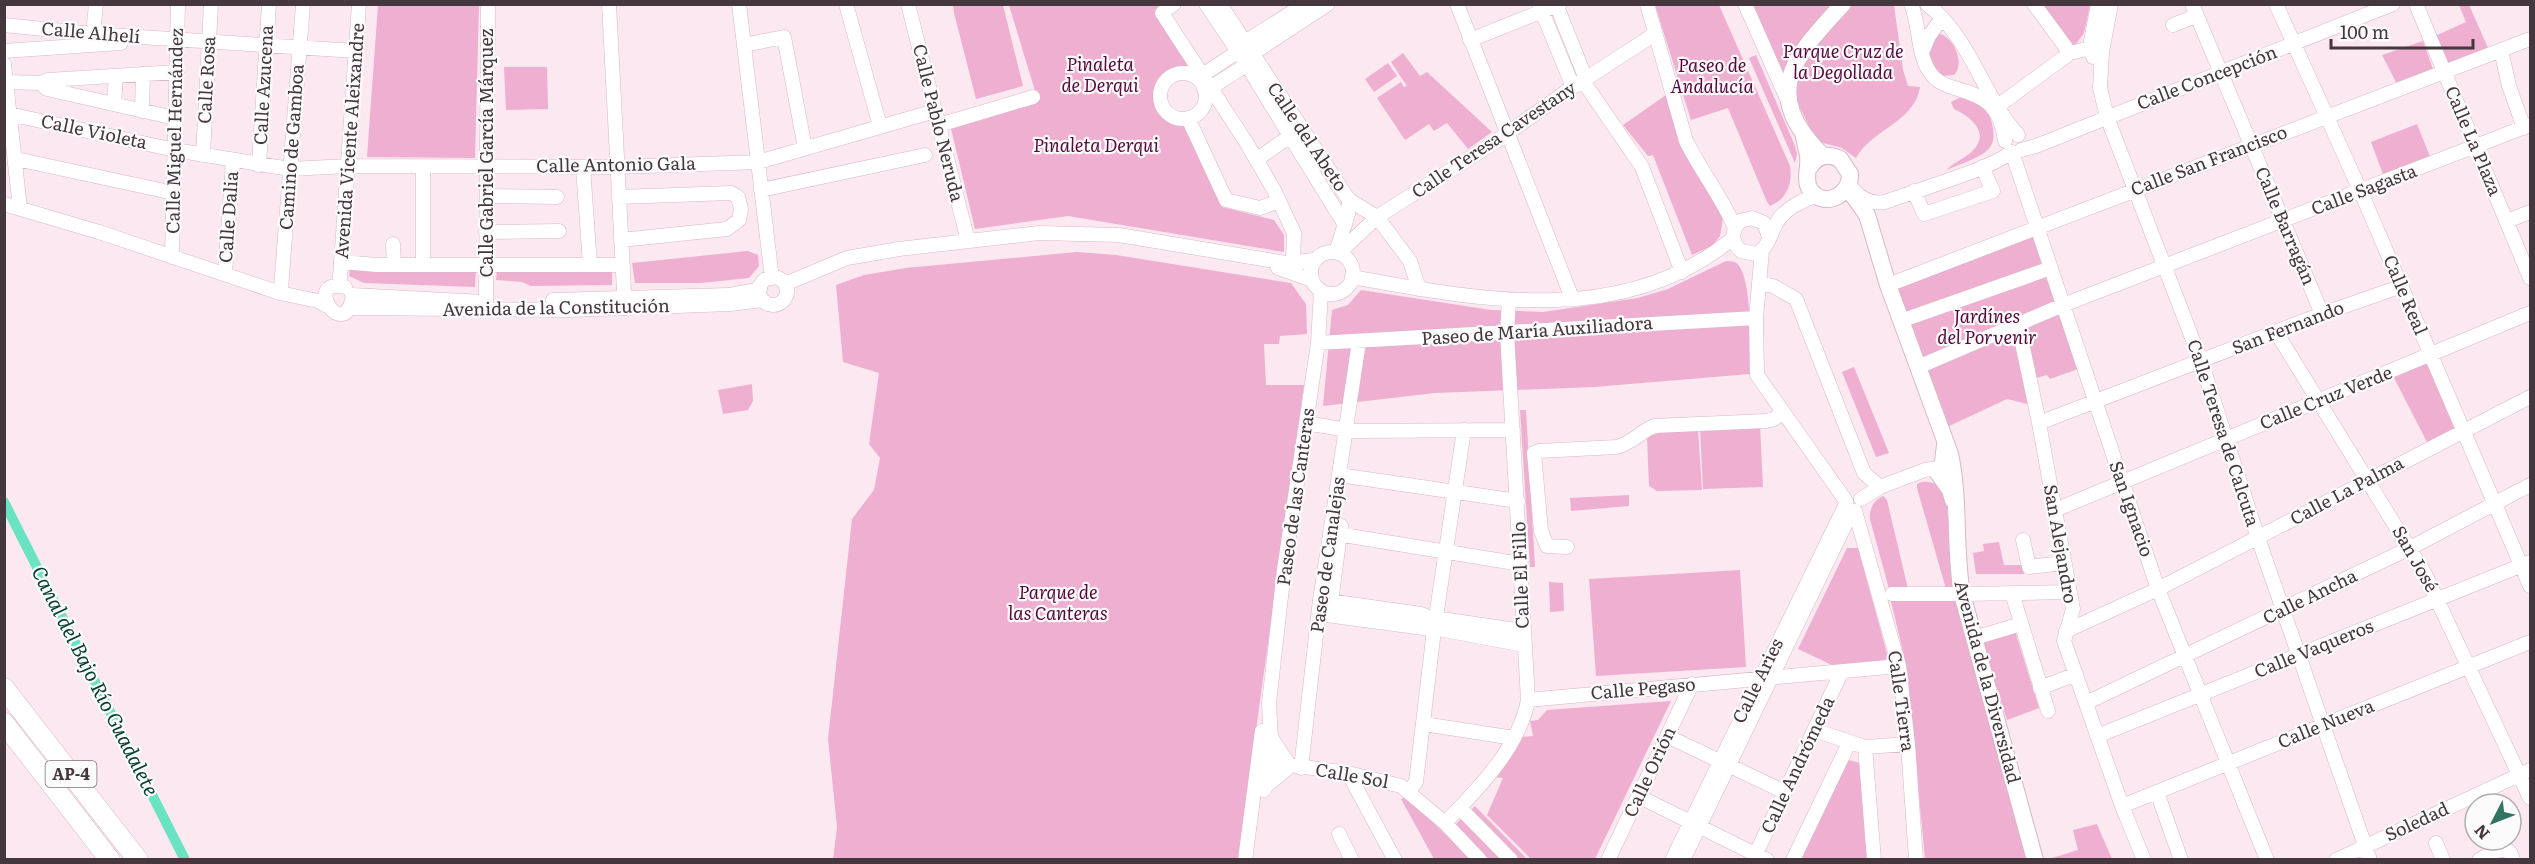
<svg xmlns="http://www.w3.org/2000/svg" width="2535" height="864" font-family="Literata,serif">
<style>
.green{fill:#eeafd0}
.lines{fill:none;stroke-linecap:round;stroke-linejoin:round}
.canal{stroke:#69e3c2;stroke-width:10}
.minor-casing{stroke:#d7b8c8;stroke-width:15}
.major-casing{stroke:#d7b8c8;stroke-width:18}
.highway-casing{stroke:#d7b8c8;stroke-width:21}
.minor{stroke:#fff;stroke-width:14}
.major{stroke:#fff;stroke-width:16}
.highway{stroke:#fff;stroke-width:20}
.labels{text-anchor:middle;stroke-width:4.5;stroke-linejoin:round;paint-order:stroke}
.shield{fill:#fbfbfb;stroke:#7b7277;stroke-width:1.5}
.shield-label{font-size:16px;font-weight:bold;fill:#44373e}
.street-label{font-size:18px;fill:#44373e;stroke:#fbfbfb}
.park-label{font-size:18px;font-style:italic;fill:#56083c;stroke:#fbfbfb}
.water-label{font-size:20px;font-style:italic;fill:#043e31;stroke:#fbfbfb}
</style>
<rect width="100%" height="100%" fill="#fce8f1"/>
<path class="green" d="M 378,5 L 479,5 L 475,158 L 367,157 Z
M 953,5 L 1003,5 L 1023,86 L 976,99 L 954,13 Z
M 1009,5 L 1157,5 L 1194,69 L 1175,71 L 1168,74 C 1162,91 1154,99 1165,116 L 1186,122 L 1187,132 L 1222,207 L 1274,220 L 1284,235 L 1284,252 L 1068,216 L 975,229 L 950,124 L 1038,101 Z
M 1655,5 L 1719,5 L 1790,166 C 1793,183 1787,199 1770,206 L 1767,202 L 1728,108 L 1691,120 Z
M 1751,5 L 1894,5 L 1903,70 L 1908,86 L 1920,87 C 1915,122 1872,129 1856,158 L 1842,148 L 1816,141 Z
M 2039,5 L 2090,5 L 2084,33 L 2074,47 Z
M 2459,5 L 2469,5 L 2489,50 L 2445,70 L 2433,37 L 2466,22 Z
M 1936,33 C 1953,34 1966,63 1954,75 L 1943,76 C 1927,61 1926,51 1936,33 Z
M 2423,41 L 2434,72 L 2398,86 L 2382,55 Z
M 1403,53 L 1420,76 L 1427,72 L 1492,132 L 1468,149 L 1447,123 L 1434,131 L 1429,124 L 1405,140 L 1377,98 L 1401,82 L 1404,87 L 1407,86 L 1391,62 Z
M 1756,55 L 1795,146 L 1797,154 L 1795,163 L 1749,58 Z
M 1388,63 L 1397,76 L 1374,92 L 1365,79 Z
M 504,67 L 547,67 L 548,109 L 506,110 Z
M 1666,95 L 1699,177 L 1723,218 L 1720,236 L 1712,246 L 1692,255 L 1653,155 L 1648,156 L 1623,125 Z
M 1963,96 L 1986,107 C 2006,153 1984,154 1947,170 C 1952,163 1962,160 1969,154 C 1992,136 1974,118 1954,109 L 1951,102 Z
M 2417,124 L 2431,159 L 2384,177 L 2371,142 Z
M 2036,232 L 2078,369 L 2050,379 L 2047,375 L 2036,378 L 2041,402 L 2031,405 L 2007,399 L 1947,427 L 1897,286 Z
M 748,251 L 758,255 L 759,266 L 749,278 L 701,283 L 635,283 L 632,263 Z
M 1077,252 L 1116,255 L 1291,283 L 1306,304 L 1307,334 L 1280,336 L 1279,344 L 1264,344 L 1266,385 L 1304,385 L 1238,859 L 833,860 L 837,827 L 828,739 L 852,519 L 874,490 L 880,458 L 869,444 L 879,373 L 843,362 L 836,285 L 864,275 L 906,268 Z
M 1726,261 C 1728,261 1733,261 1735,262 C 1754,273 1749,353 1750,374 L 1594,387 L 1435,393 L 1323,406 L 1332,310 L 1348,305 L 1361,290 L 1491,310 L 1543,312 L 1638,298 L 1668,289 Z
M 350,268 L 476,270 L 475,287 L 364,283 L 349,276 Z
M 612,269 L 612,285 L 531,286 L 522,282 L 496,280 L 497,270 Z
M 2427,362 L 2457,430 L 2428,444 L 2392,374 Z
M 1854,367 L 1889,453 L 1876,457 L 1842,372 Z
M 752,384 L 753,401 L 748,410 L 723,414 L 718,390 Z
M 1520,410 L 1526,410 L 1535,567 L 1530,567 Z
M 1760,425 L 1763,487 L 1703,489 L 1700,429 Z
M 1698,429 L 1702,490 L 1657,491 L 1649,486 L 1647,437 L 1665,431 Z
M 1922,482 C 1935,481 1939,486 1946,496 L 1954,589 L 1946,589 L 1917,488 L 1917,484 Z
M 1629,495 L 1629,506 L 1571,511 L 1570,498 Z
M 1883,496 L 1887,500 L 1908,589 L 1889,589 L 1870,519 C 1869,509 1874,500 1883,496 Z
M 1999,542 L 2004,565 L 2023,565 L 2024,574 L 1976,574 L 1973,553 L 1984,551 L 1983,544 Z
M 1847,548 L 1858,548 L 1889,661 L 1834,666 L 1798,649 Z
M 1740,570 L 1746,667 L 1596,676 L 1589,579 Z
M 1549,582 L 1563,583 L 1564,611 L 1550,612 Z
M 1956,593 L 2031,859 L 1925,859 L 1907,669 L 1890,597 Z
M 2015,631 L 2039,708 L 2007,720 L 1982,641 Z
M 1671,701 L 1595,859 L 1531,859 L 1487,815 L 1503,778 L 1494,777 L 1520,737 L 1533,736 L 1530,721 L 1538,720 L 1547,710 Z
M 1849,760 L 1860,763 L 1871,859 L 1798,860 L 1844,764 Z
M 1407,797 L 1471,859 L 1434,859 L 1401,799 Z
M 1475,806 L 1527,859 L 1516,859 L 1469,812 Z
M 1462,818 L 1503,859 L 1489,859 L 1455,825 Z
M 2097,824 L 2112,859 L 2049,859 L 2078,850 L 2073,830 Z"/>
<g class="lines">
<path class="canal" d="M 4,502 L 185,860"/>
<defs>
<path id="minor" d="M 609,4 L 624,291 L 622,298
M 739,4 L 772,278
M 846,4 L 880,126
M 908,4 L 968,241
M 1174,4 L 1162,13 L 1246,142 L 1274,190 L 1294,233 L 1293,263
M 1206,4 L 1247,65 L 1290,136
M 1220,4 L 1349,200 L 1348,214 L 1336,252
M 1457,4 L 1572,298
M 1539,4 L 1573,87
M 1556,4 L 1586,79
M 1647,4 L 1686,141 C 1701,171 1722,197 1735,228
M 1745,4 L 1788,101
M 1911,4 C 1920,25 1917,52 1929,71 C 1947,101 1997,77 2005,141
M 1927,4 C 1971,38 1982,95 2018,135
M 2034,4 L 2070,53
M 2111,4 L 2102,52 L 2100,88 L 2107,117 L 2201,361 L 2258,538 L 2370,860
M 2192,4 L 2322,314
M 2276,4 L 2360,190 L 2530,586
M 2416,4 C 2455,96 2493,187 2530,278
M 4,25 L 93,34 L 356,51
M 2173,25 L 2196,16
M 93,34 L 96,4
M 1470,40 L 1560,4
M 1245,42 L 1305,4
M 744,45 L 784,37 L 805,148
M 1923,50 L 1929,36 L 1942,18
M 2501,50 L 2509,86 L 2524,128
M 4,51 L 121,43
M 1252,54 L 1328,4
M 2093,57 L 2091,41 L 2098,4
M 4,64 L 20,208
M1160 96a23 23 0 1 1 46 0a23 23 0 1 1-46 0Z
M 1198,78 L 1245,47
M 1583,81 L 1642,167 L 1682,272
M 7,82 L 40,83 L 48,80 L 177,72
M 40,83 L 47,89 L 166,116
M 1204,89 L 1210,88 L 1254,60
M 114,104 L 116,76
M 1998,106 L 2070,53 L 2091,48
M 142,111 L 143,74
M 4,113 L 175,150 L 290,169 L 348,166 L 617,167 L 758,162 L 935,111
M 1188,118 L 1226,200 L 1260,208 L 1279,201
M 939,125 L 1033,97
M 2021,150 L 2036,146 L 2393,4
M 2012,152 L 2158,589 L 2267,860
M 203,155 L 211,4
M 16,159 L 174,193
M 1256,160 L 1290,136 L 1345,225
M 259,165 L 269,4
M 583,167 L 590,265
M 761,190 L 925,155
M 1854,190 C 1862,200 1872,204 1885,202 C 1911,192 1994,168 2011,152
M 1914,191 L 1924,214 L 1993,191 L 1982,167
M 487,196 L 557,197
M 619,197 L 731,193 L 738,197 L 741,209 L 739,220 L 727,229 L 621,240
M 1349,200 L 1377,217 L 1410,261 L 1419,289
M 4,204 L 99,232 L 280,293 L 318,301 L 327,306
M 2507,221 L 2530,212
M 486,232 L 559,231
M 1769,237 L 1764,223 L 1752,218 L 1740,221 C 1731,231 1731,242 1741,251 L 1757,254 C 1769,247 1770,234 1777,222 C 1785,209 1802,200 1816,196
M 393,244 L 394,265
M 1762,251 L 1756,318 L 1757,375 L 1846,501
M1311 273a21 21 0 1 1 42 0a21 21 0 1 1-42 0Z
M 1339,253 L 1377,217 L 1495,142 L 1573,87 L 1655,34
M 172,257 L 178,4
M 341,262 L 377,265 L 623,265
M 423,265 L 423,167
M 1278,268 L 1312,280
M 225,274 L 233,161
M 1352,277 C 1480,300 1624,329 1733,238
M759 291a14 14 0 1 1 28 0a14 14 0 1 1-28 0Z
M 340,278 L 359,4
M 1759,283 L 1773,286 L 1796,299 L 1864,473 L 1880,487
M 785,284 L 847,258 L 899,249 L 1039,233 L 1119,235 L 1286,263 L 1314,260
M 1888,285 L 2530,39
M 345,287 C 302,277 342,342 352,300
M 281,289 L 303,4
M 352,295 L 483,302
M 553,300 L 729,295 L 760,289
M 486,302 L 488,4
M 350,308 L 569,310 L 730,304 L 763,300
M 1909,318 L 2051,268
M 2018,324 L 2039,423 L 2073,609 L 2064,641 L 2122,806 L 2144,860
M 2276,332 L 2425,574 L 2530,798
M 1318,343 L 1756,318
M 1925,364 L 2063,305 L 2530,125
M 1306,423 L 1353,431 L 1513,430
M 2039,423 L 2322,314 L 2402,286
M 1339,475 L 1518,501
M 1861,499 L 1880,487 L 1925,470 L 1939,468
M 2055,510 L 2530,313
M 1855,511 L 1899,666 L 1908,744 L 1916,860
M 1331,533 L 1521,564
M 2023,540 L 2029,567 L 2064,563
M 1567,547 L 1547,546 L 1541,531 L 1534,453 L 1539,451 L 1616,447 C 1631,444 1640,432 1654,426 L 1766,421 L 1774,419 L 1783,412
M 2012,593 L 2048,711
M 1892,594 L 1953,594
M 1962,594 L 2070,592
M 1322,600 L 1421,614 L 1431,618
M 1331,602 L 1341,526
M 1319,614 L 1431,629
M 1436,617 L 1464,430
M 1441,619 L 1523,631
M 1439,629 L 1524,645
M 2066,631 L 2158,589 L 2530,397
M 1981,636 L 2021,624
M 2040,688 L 2076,674
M 1528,700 L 1899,666
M 2086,703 L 2410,548 L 2530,485
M 1424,724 L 1514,738
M 1814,730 L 1865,747 L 1908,744
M 1667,736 L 1785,792
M 2097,736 L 2530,562
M 1865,747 L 1874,860
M 1268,762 L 1348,773 L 1401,786 L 1445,823 L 1480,860
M 1301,768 L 1320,600 L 1359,342
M 1348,773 L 1395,860
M 1266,786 L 1271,737 L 1269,703 L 1284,570 L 1318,343 L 1321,291
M 1264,790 L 1266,786 L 1290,766 L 1271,737
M 1409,791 L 1416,782 L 1434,630
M 2157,792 L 2181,860
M 1640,797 L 1767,860
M 2122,806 L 2530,642
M 1460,808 L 1511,860
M 1445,823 C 1478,789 1519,748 1528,700 L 1507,333 L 1509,300
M 1339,834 L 1352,860
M 2436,843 L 2443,860
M 1245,860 L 1262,731
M 1608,860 L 1692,684
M 1672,860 L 1846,504
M 1683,860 L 1847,521
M 1753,860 L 1842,671
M 1793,860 L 1849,743
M 2336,860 L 2530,770
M 2479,860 L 2500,849 L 2510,852 L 2513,860"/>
<path id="major" d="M 1804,137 C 1805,143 1807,149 1808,155 C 1810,166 1804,177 1809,188 C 1822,210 1851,196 1850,174 L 1840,159 C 1828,153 1816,156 1809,168
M 1823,156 C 1759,93 1794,57 1843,4
M 1848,188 L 1867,215 L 1888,285 L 1950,454 C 1960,500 1954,548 1962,594 L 2035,860
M 1945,445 L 1943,462 L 1938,473 L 1950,490 L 1953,500"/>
<path id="highway" d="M 4,688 L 138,860
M 4,723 L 110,860"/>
</defs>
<use href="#minor" class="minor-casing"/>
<use href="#major" class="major-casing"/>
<use href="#highway" class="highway-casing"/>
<use href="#minor" class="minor"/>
<use href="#major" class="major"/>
<use href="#highway" class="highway"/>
</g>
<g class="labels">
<rect class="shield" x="45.5" y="761" width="51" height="26" rx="4.5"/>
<g class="shield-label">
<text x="71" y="780">AP-4</text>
</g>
<g class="street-label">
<text transform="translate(91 33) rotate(5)" y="6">Calle Alhelí</text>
<text transform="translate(2207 78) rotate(-21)" y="6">Calle Concepción</text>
<text transform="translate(207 80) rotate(-87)" y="6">Calle Rosa</text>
<text transform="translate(264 85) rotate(-87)" y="6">Calle Azucena</text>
<text transform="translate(938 123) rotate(76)" y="6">Calle Pablo Neruda</text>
<text transform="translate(175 131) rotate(-89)" y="6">Calle Miguel Hernández</text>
<text transform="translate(94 132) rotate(12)" y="6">Calle Violeta</text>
<text transform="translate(1307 137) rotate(56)" y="6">Calle del Abeto</text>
<text transform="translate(1494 140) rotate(-34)" y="6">Calle Teresa Cavestany</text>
<text transform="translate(350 141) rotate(-86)" y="6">Avenida Vicente Aleixandre</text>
<text transform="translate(2473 141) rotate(67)" y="6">Calle La Plaza</text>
<text transform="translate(292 147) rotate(-86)" y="6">Camino de Gamboa</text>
<text transform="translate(487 153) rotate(-90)" y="6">Calle Gabriel García Márquez</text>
<text transform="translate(2209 161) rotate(-21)" y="6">Calle San Francisco</text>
<text transform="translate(616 165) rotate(-1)" y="6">Calle Antonio Gala</text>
<text transform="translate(2364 190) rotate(-21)" y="6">Calle Sagasta</text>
<text transform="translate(229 217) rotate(-86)" y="6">Calle Dalia</text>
<text transform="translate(2285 226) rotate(67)" y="6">Calle Barragán</text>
<text transform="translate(2405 295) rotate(67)" y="6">Calle Real</text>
<text transform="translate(556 308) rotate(-1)" y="6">Avenida de la Constitución</text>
<text transform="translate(2288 328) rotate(-21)" y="6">San Fernando</text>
<text transform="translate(1537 331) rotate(-4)" y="6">Paseo de María Auxiliadora</text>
<text transform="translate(2326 398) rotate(-22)" y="6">Calle Cruz Verde</text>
<text transform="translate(2223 433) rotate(72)" y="6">Calle Teresa de Calcuta</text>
<text transform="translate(2347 491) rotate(-28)" y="6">Calle La Palma</text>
<text transform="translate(1296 497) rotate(-82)" y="6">Paseo de las Canteras</text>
<text transform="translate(2131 509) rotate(71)" y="6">San Ignacio</text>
<text transform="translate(2060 544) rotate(80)" y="6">San Alejandro</text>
<text transform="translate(1328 555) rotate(-82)" y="6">Paseo de Canalejas</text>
<text transform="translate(2415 559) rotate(60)" y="6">San José</text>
<text transform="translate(1521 575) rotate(-92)" y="6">Calle El Fillo</text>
<text transform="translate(2310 597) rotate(-26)" y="6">Calle Ancha</text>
<text transform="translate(2314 649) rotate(-22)" y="6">Calle Vaqueros</text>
<text transform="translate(1758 681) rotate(-64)" y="6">Calle Aries</text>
<text transform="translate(1987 682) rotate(75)" y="6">Avenida de la Diversidad</text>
<text transform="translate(1643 689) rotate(-5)" y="6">Calle Pegaso</text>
<text transform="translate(1901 701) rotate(82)" y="6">Calle Tierra</text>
<text transform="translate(2326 724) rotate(-22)" y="6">Calle Nueva</text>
<text transform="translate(1798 765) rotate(-65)" y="6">Calle Andrómeda</text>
<text transform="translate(1650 772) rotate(-65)" y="6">Calle Orión</text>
<text transform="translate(1352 776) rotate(10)" y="6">Calle Sol</text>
<text transform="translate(2417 822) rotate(-25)" y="6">Soledad</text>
</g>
<g class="park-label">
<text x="1843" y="58">Parque Cruz de<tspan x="1843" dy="21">la Degollada</tspan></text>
<text x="1100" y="71">Pinaleta<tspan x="1100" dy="21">de Derqui</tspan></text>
<text x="1712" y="72">Paseo de<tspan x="1712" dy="21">Andalucía</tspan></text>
<text x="1096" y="152">Pinaleta Derqui</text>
<text x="1987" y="323">Jardínes<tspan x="1987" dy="21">del Porvenir</tspan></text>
<text x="1058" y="599">Parque de<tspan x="1058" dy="21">las Canteras</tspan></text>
</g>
<g class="water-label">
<text transform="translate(95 681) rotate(63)" y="7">Canal del Bajo Río Guadalete</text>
</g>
</g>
<rect width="2535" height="864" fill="none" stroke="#44373e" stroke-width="12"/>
<g transform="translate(2493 822) rotate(228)"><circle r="28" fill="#fbfbfb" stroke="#b2adaf" stroke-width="1.5"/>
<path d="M0-4.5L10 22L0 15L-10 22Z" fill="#337361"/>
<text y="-9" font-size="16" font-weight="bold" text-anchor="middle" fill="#44373e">N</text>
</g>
<path d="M2331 39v9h142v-9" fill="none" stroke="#44373e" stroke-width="3"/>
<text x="2340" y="39" font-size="18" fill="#44373e" stroke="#fbfbfb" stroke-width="4.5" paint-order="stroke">100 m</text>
</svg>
